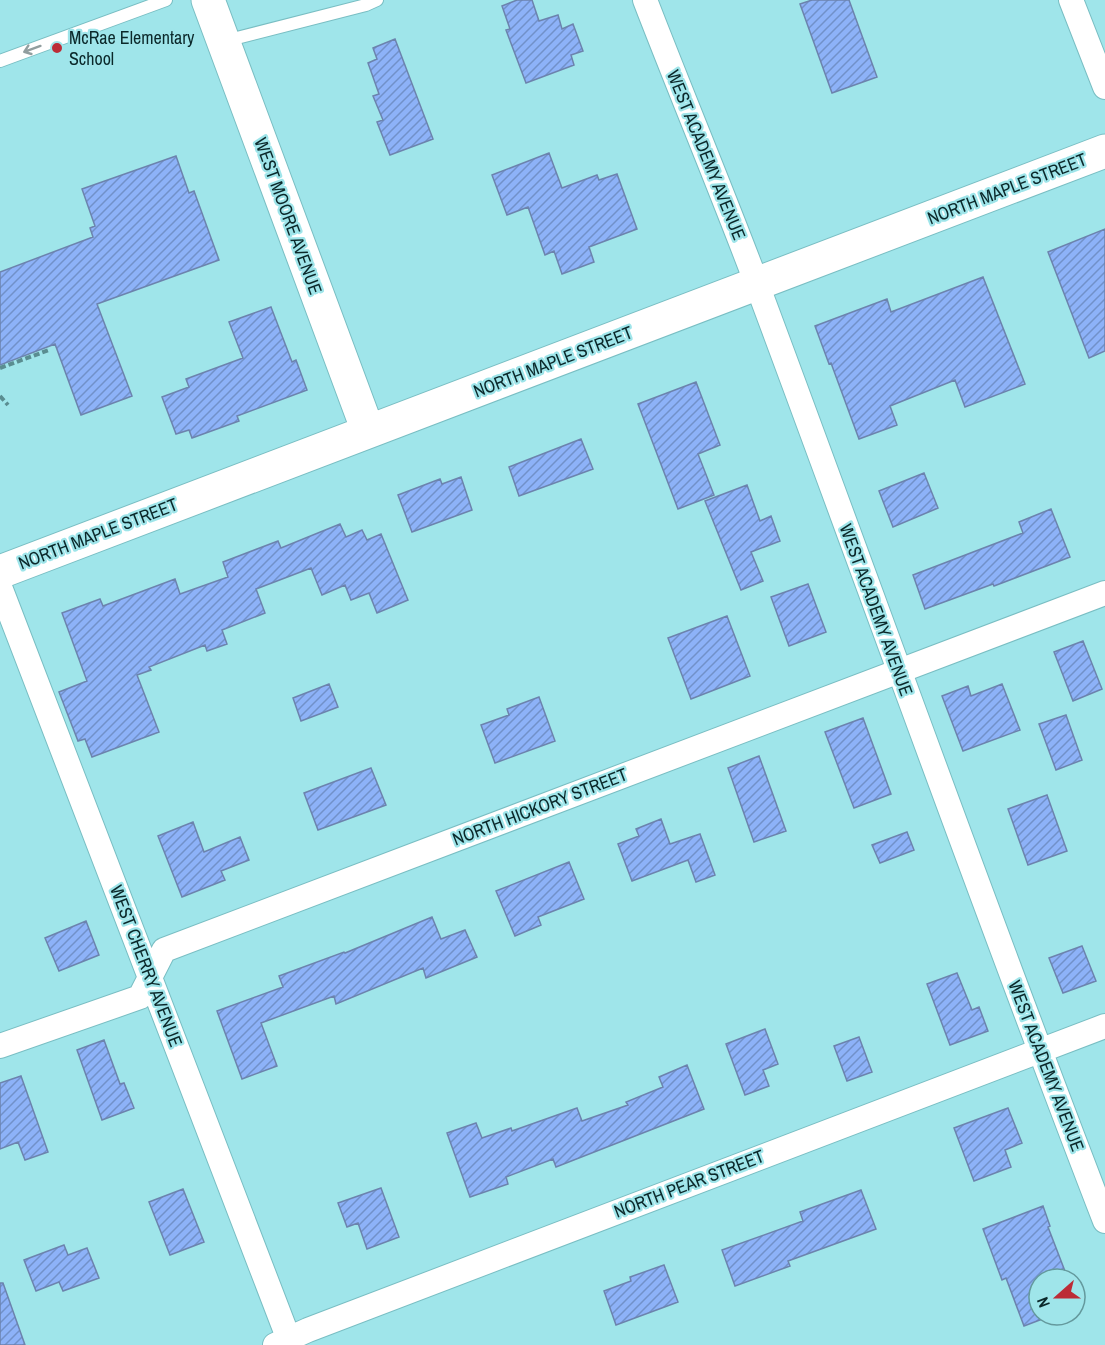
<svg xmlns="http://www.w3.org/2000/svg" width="1105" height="1345" font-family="'Archivo Narrow',sans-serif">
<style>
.building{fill:url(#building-hatch);stroke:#6c83ad;stroke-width:1.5}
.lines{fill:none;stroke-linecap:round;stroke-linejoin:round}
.lane-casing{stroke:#79bec3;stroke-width:14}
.street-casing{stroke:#79bec3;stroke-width:26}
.secondary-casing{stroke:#79bec3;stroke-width:35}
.path{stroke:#5a8d91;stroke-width:4;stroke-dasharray:6 3;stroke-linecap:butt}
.lane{stroke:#fff;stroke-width:12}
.street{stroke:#fff;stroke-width:24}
.secondary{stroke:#fff;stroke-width:33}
.oneway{stroke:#919e9f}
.poi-dot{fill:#bc2c37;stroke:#9fe5ea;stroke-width:2}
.labels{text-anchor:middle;stroke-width:4.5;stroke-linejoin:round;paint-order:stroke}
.poi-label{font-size:18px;fill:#0b282a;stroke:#9fe5ea;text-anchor:start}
.street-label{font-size:18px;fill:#0b282a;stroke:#9fe5ea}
</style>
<defs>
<pattern id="building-hatch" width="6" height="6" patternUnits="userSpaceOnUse" patternTransform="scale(1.5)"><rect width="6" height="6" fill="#8db2f8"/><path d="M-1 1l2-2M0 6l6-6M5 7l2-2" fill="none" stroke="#7191c9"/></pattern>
</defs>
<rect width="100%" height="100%" fill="#9fe5ea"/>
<path class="building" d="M 517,0 L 532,0 L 539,21 L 558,15 L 562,29 L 573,24 L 583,51 L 571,55 L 574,65 L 526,83 L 506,30 L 510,29 L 502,6 Z
M 812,0 L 849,0 L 877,77 L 832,93 L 800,4 Z
M 395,39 L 433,139 L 390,155 L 377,122 L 383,120 L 373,96 L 379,94 L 368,63 L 377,59 L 373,48 Z
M 549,153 L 562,188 L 597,175 L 599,180 L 617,174 L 637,229 L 589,247 L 594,262 L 562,274 L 554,251 L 545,255 L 528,207 L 507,215 L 492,175 Z
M 176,156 L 189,193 L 194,191 L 219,260 L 97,304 L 132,396 L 81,415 L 55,344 L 0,365 L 0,272 L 93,237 L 90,228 L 95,226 L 82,189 Z
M 1105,229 L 1105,351 L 1089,358 L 1048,252 Z
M 983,277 L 1025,384 L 965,407 L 955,380 L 890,406 L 897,425 L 859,439 L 831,363 L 829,364 L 815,326 L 887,299 L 891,312 Z
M 271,307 L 292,362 L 296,360 L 307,390 L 237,416 L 239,421 L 192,438 L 189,430 L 176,434 L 162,397 L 189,387 L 186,379 L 243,358 L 229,322 Z
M 696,382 L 720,445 L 698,454 L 714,495 L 678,509 L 638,404 Z
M 581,439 L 593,469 L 519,496 L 509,467 Z
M 924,473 L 938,508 L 893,527 L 879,491 Z
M 461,477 L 472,510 L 412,532 L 398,495 L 440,479 L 442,484 Z
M 747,485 L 760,521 L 771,516 L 780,541 L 751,552 L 763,581 L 741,590 L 705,501 Z
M 1051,509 L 1070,557 L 994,586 L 993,584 L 925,609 L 913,575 L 1023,533 L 1019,522 Z
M 340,524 L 346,537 L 362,530 L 367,540 L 381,534 L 408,600 L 377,613 L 369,593 L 351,600 L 345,585 L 322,595 L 311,568 L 256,589 L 265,613 L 222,630 L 227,644 L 207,651 L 205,645 L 149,667 L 151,670 L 137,675 L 159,732 L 92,757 L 85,739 L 78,741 L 59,692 L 87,681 L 62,613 L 100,599 L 103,606 L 175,579 L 180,594 L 228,577 L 223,562 L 278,541 L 281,548 Z
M 808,584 L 826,632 L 789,646 L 771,597 Z
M 727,616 L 750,676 L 691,699 L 668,638 Z
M 1083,641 L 1102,689 L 1073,701 L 1054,652 Z
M 329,684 L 338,707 L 301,721 L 293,698 Z
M 1002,684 L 1020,730 L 963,751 L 942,696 L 968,686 L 971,696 Z
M 539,697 L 555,741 L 495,763 L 481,725 L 509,715 L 507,709 Z
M 1066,715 L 1082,760 L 1056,770 L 1039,724 Z
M 863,718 L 891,794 L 854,808 L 825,732 Z
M 759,756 L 786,831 L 754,842 L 728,768 Z
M 371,768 L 386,805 L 318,830 L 304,793 Z
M 1047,795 L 1067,851 L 1028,865 L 1008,809 Z
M 661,819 L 670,844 L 700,834 L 715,875 L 696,882 L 688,860 L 632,881 L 618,844 L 639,836 L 636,829 Z
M 193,822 L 204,852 L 240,837 L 249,860 L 221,871 L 225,880 L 182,897 L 158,836 Z
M 907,832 L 914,850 L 880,863 L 872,845 Z
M 569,862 L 584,899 L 538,917 L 541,925 L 515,936 L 496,891 Z
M 432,917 L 441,939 L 465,930 L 477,957 L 426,978 L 423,968 L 336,1004 L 334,996 L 261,1023 L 277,1066 L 242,1079 L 217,1011 L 283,987 L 279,976 L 344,952 L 345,953 Z
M 86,921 L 99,955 L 59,971 L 45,938 Z
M 1082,946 L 1096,981 L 1063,993 L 1049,958 Z
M 957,973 L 972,1010 L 979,1007 L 988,1031 L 950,1045 L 927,984 Z
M 765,1029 L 778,1064 L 763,1070 L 769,1086 L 745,1095 L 726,1044 Z
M 859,1037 L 872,1072 L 847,1081 L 834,1046 Z
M 104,1040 L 120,1084 L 124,1083 L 134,1108 L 102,1120 L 77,1050 Z
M 687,1065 L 704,1109 L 556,1167 L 553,1159 L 506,1177 L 508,1184 L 470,1197 L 447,1133 L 476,1123 L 482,1138 L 511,1128 L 512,1131 L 577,1108 L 582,1121 L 628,1105 L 626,1102 L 663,1087 L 659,1077 Z
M 21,1076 L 48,1152 L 25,1160 L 18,1142 L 0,1149 L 0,1083 Z
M 1008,1108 L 1022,1143 L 1005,1150 L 1011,1167 L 974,1181 L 954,1128 Z
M 381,1188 L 399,1237 L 367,1249 L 358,1223 L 347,1227 L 338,1203 Z
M 183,1189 L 204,1242 L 170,1255 L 149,1202 Z
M 861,1190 L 876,1229 L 788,1261 L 790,1266 L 735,1286 L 722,1250 L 803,1221 L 800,1212 Z
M 1043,1206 L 1050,1226 L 1048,1227 L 1068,1279 L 1039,1279 L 1039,1315 L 1053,1315 L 1024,1326 L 1006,1278 L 1002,1280 L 983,1229 Z
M 64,1245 L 68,1255 L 87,1248 L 99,1278 L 63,1291 L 59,1282 L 36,1291 L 24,1260 Z
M 664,1265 L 678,1302 L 616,1325 L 604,1291 L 631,1281 L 630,1277 Z
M 0,1283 L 3,1283 L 25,1345 L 0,1345 Z"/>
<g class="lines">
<defs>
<path id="lane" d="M 225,41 L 366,5 L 377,0
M 0,61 L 166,0"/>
<path id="street" d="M 645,0 C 682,96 722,191 758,287 C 874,598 985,911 1105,1221
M 1071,0 L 1105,87
M 0,587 L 291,1345
M 0,1046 L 140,997 L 164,950 L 1105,593
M 275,1345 L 308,1330 L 1105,1026"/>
<path id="secondary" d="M 208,0 L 368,431
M 0,572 L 1105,151"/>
</defs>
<use href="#lane" class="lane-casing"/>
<use href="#street" class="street-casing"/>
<use href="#secondary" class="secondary-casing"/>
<path class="path" d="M 0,368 L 49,350
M 0,396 L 8,405"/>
<use href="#lane" class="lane"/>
<use href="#street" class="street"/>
<use href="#secondary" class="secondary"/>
</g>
<defs><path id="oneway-shaft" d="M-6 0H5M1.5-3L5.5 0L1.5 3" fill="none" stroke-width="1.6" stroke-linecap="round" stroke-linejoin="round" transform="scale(1.5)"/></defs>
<use class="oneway" href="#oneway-shaft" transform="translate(32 49) rotate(160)"/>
<circle class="poi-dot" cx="57" cy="48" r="6"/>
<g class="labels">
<g class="poi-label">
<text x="69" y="44">McRae Elementary<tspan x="69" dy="21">School</tspan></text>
</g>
<g class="street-label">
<text transform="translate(706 155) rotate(68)" y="6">WEST ACADEMY AVENUE</text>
<text transform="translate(1007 189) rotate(-21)" y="6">NORTH MAPLE STREET</text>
<text transform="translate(288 216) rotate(70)" y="6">WEST MOORE AVENUE</text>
<text transform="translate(553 362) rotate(-21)" y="6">NORTH MAPLE STREET</text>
<text transform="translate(98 534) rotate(-21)" y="6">NORTH MAPLE STREET</text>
<text transform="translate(876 610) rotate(70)" y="6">WEST ACADEMY AVENUE</text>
<text transform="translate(540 807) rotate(-21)" y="6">NORTH HICKORY STREET</text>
<text transform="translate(146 966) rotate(69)" y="6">WEST CHERRY AVENUE</text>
<text transform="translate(1046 1066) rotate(69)" y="6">WEST ACADEMY AVENUE</text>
<text transform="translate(689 1184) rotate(-21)" y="6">NORTH PEAR STREET</text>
</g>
</g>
<g transform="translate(1057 1297) rotate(249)"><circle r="28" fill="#9fe5ea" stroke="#64999d" stroke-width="1.5"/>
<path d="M0-4.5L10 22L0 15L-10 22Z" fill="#bc2c37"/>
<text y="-9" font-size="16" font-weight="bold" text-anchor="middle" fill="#0b282a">N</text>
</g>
</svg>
